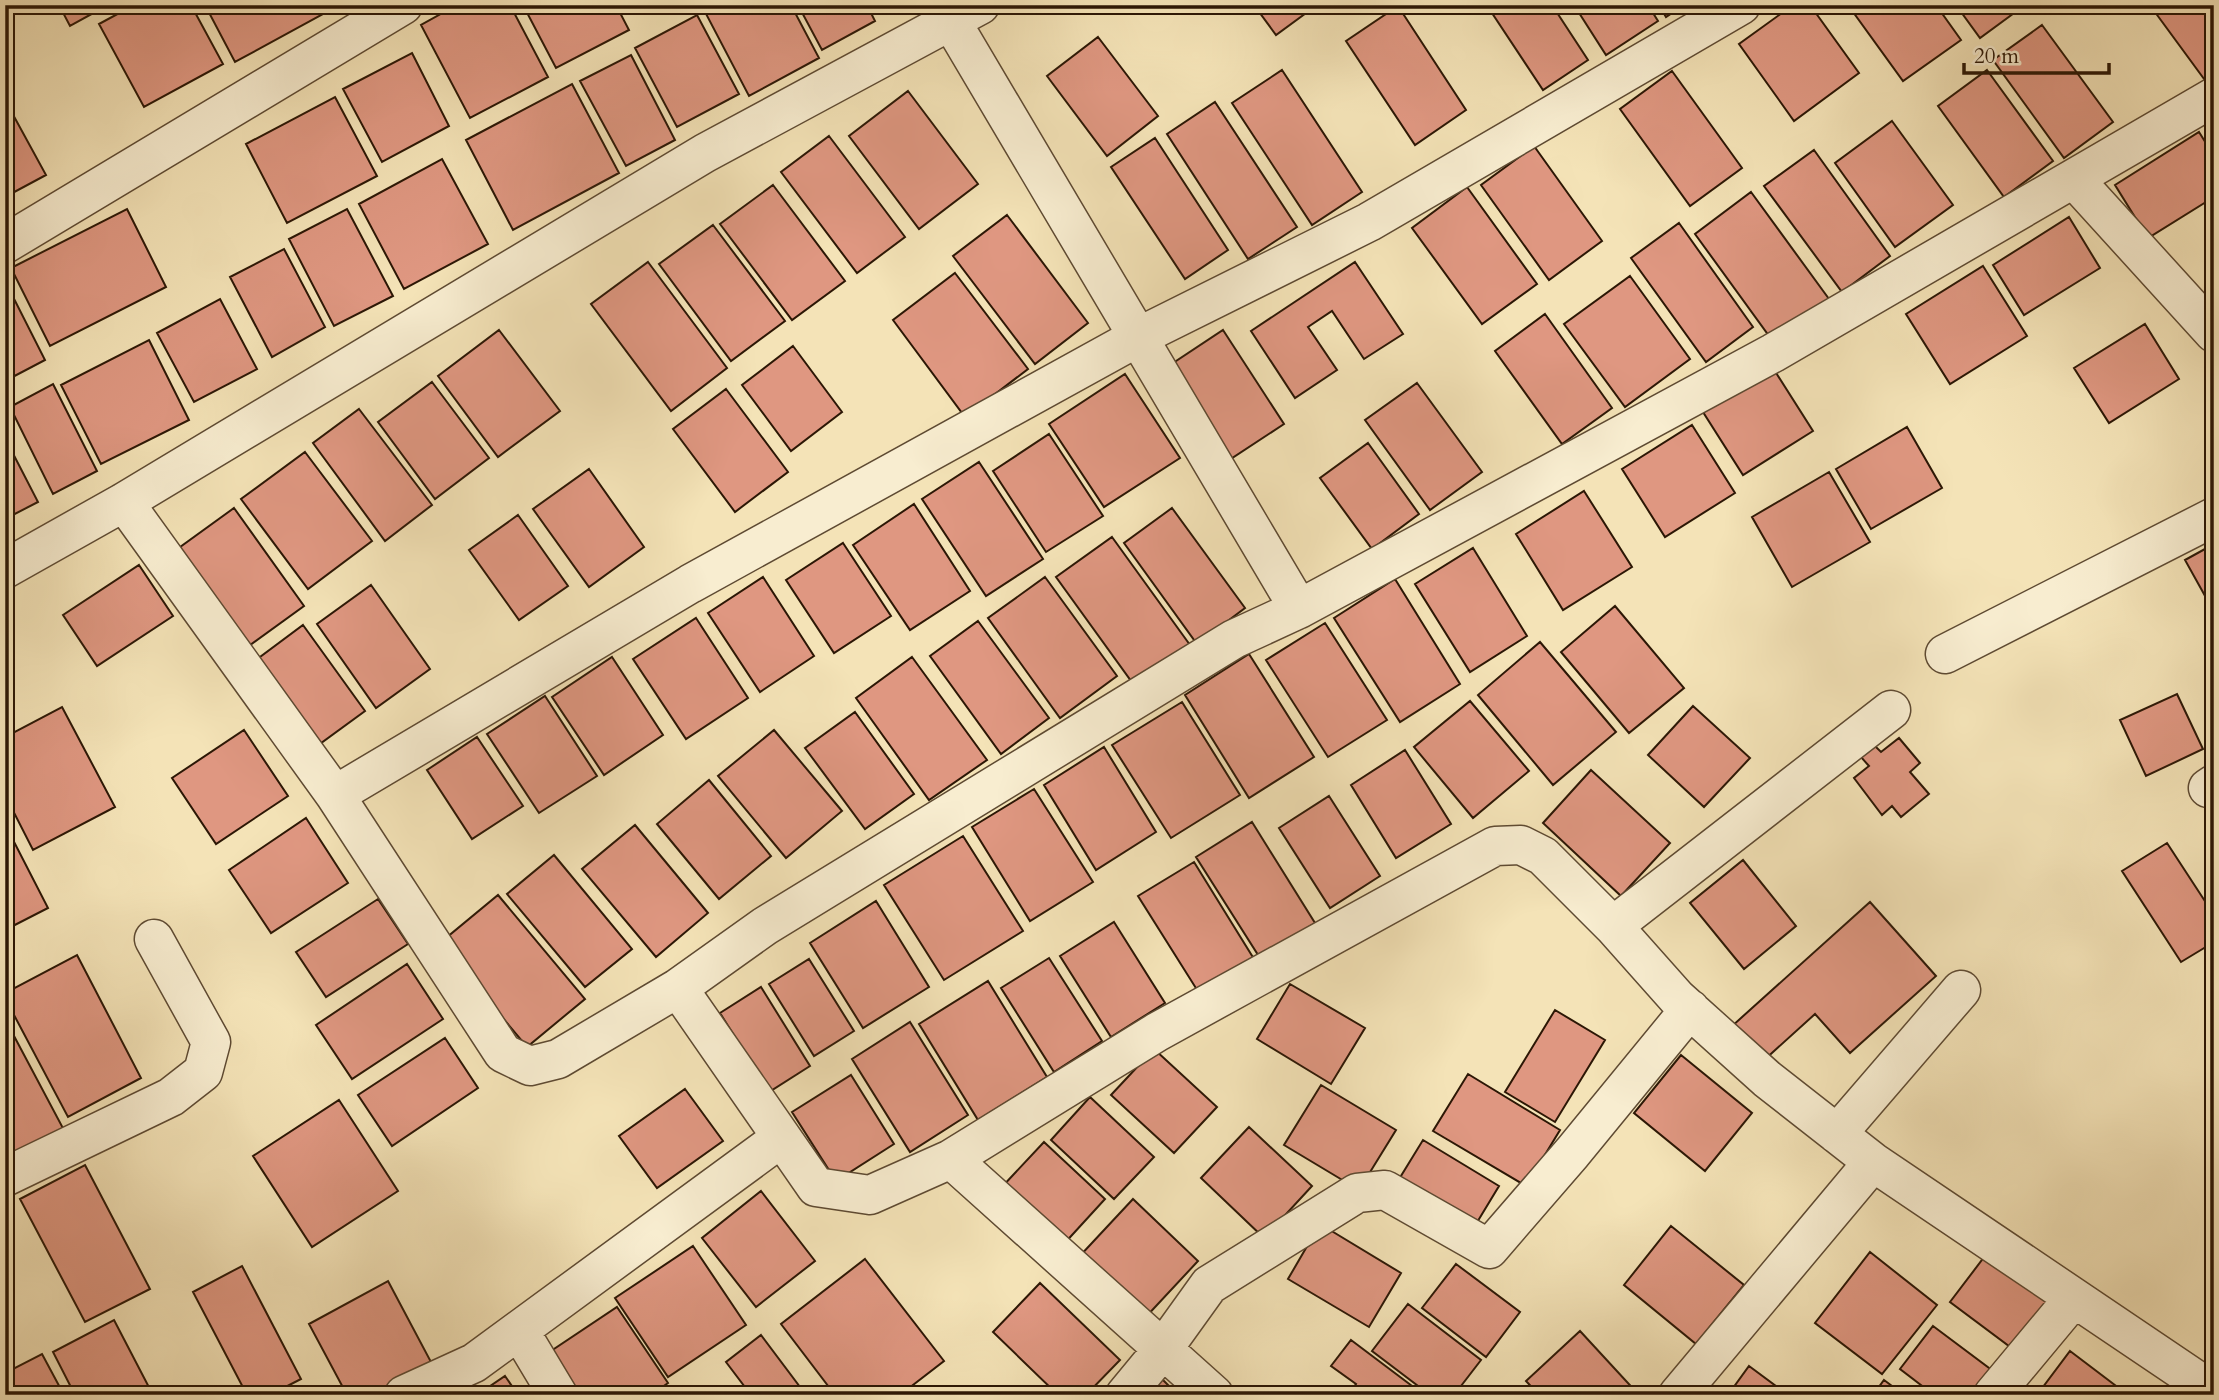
<svg xmlns="http://www.w3.org/2000/svg" width="2219" height="1400" font-family="Cardo,serif">
<style>
.building{fill:#df9781;stroke:#2c1705;stroke-width:2}
.lines{fill:none;stroke-linecap:round;stroke-linejoin:round}
.street-casing{stroke:#5e4a32;stroke-width:41}
.street{stroke:#f8edd0;stroke-width:38}
</style>
<rect width="100%" height="100%" fill="#f4e3b7"/>
<filter id="stains"><feTurbulence type="fractalNoise" baseFrequency=".00286" numOctaves="4"/><feColorMatrix values="0 0 0 0 .2 0 0 0 0 .09 0 0 0 0 .02 0 0 0 .5 -.17"/></filter>
<radialGradient id="worn" r=".72"><stop offset=".6" stop-color="#630" stop-opacity="0"/><stop offset="1" stop-color="#630" stop-opacity=".3"/></radialGradient>
<path class="building" d="M 59,5 L 108,5 L 70,26 Z
M 134,5 L 191,5 L 223,64 L 144,107 L 99,24 Z
M 205,5 L 336,5 L 336,7 L 235,62 Z
M 457,5 L 510,5 L 548,77 L 470,118 L 421,25 Z
M 523,5 L 616,5 L 629,30 L 556,68 Z
M 713,5 L 791,5 L 819,58 L 749,96 L 704,10 Z
M 798,5 L 867,5 L 875,21 L 822,50 Z
M 1254,5 L 1317,5 L 1276,35 Z
M 1491,5 L 1552,5 L 1588,60 L 1543,90 L 1488,7 Z
M 1574,5 L 1648,5 L 1658,21 L 1606,55 Z
M 1659,5 L 1684,5 L 1666,17 Z
M 1793,5 L 1810,5 L 1859,73 L 1794,121 L 1739,44 Z
M 1848,5 L 1936,5 L 1961,40 L 1903,81 Z
M 1956,5 L 2025,5 L 1980,38 Z
M 2156,5 L 2214,6 L 2214,79 L 2207,83 L 2152,8 Z
M 1398,6 L 1466,110 L 1415,145 L 1346,41 Z
M 697,15 L 739,94 L 677,127 L 635,48 Z
M 2042,25 L 2113,122 L 2064,158 L 1993,60 Z
M 1098,37 L 1158,116 L 1107,156 L 1047,76 Z
M 412,53 L 449,126 L 382,162 L 343,89 Z
M 631,55 L 675,140 L 626,166 L 580,81 Z
M 1282,70 L 1362,192 L 1312,225 L 1232,103 Z
M 1987,70 L 2053,161 L 2004,197 L 1938,106 Z
M 1672,71 L 1742,168 L 1690,206 L 1620,109 Z
M 572,84 L 619,173 L 513,230 L 466,140 Z
M 908,91 L 978,184 L 919,229 L 849,136 Z
M 335,97 L 377,176 L 287,223 L 246,144 Z
M 5,100 L 46,175 L 5,197 Z
M 1215,102 L 1297,227 L 1248,259 L 1167,134 Z
M 1892,121 L 1953,205 L 1895,247 L 1835,163 Z
M 2199,132 L 2214,156 L 2214,197 L 2148,238 L 2115,185 Z
M 829,136 L 905,237 L 857,273 L 781,172 Z
M 1155,138 L 1228,250 L 1185,279 L 1111,167 Z
M 1534,146 L 1602,241 L 1549,280 L 1481,185 Z
M 1814,150 L 1890,256 L 1842,292 L 1764,186 Z
M 442,159 L 488,244 L 404,289 L 359,204 Z
M 773,185 L 845,281 L 792,320 L 720,224 Z
M 1467,187 L 1537,284 L 1482,324 L 1412,228 Z
M 1751,192 L 1829,299 L 1772,340 L 1695,234 Z
M 127,209 L 166,287 L 50,346 L 11,268 Z
M 347,209 L 393,296 L 334,326 L 289,239 Z
M 1007,215 L 1088,323 L 1035,364 L 953,256 Z
M 2069,217 L 2100,268 L 2024,315 L 1993,265 Z
M 1679,223 L 1753,327 L 1706,362 L 1631,258 Z
M 713,225 L 785,321 L 731,361 L 659,264 Z
M 284,249 L 325,327 L 272,357 L 230,277 Z
M 648,262 L 727,368 L 671,411 L 591,304 Z
M 1355,262 L 1403,334 L 1364,359 L 1332,311 L 1308,327 L 1337,370 L 1295,398 L 1251,331 Z
M 1983,266 L 2027,336 L 1950,384 L 1906,314 Z
M 955,273 L 1028,369 L 965,417 L 893,320 Z
M 1630,276 L 1690,359 L 1625,407 L 1564,324 Z
M 5,281 L 45,360 L 5,381 Z
M 220,299 L 257,369 L 194,402 L 157,333 Z
M 1545,314 L 1612,408 L 1562,444 L 1495,351 Z
M 2145,324 L 2179,379 L 2109,423 L 2074,368 Z
M 499,330 L 560,411 L 498,457 L 438,376 Z
M 1223,330 L 1284,424 L 1223,464 L 1161,371 Z
M 149,340 L 189,420 L 101,464 L 61,385 Z
M 793,346 L 842,412 L 791,451 L 742,385 Z
M 1773,368 L 1813,431 L 1743,475 L 1703,412 Z
M 1125,374 L 1180,458 L 1104,507 L 1049,424 Z
M 432,382 L 489,458 L 435,499 L 378,422 Z
M 1417,383 L 1482,472 L 1430,510 L 1365,420 Z
M 53,384 L 97,471 L 53,494 L 10,407 Z
M 726,389 L 788,472 L 735,512 L 673,429 Z
M 359,409 L 432,505 L 385,541 L 313,443 Z
M 1692,425 L 1735,493 L 1665,537 L 1622,469 Z
M 1907,427 L 1942,488 L 1871,529 L 1836,469 Z
M 1049,434 L 1103,516 L 1046,552 L 993,471 Z
M 5,438 L 38,502 L 5,519 Z
M 1368,443 L 1419,514 L 1372,549 L 1320,478 Z
M 305,452 L 372,541 L 308,589 L 241,499 Z
M 979,462 L 1043,559 L 986,596 L 922,499 Z
M 589,469 L 644,547 L 589,587 L 533,509 Z
M 1829,472 L 1870,542 L 1792,587 L 1752,517 Z
M 1584,491 L 1632,567 L 1563,610 L 1516,534 Z
M 914,504 L 970,591 L 910,630 L 853,545 Z
M 234,508 L 304,606 L 246,648 L 176,550 Z
M 1172,508 L 1245,608 L 1197,644 L 1124,543 Z
M 518,515 L 568,586 L 519,620 L 469,550 Z
M 1112,537 L 1190,645 L 1134,685 L 1056,577 Z
M 843,543 L 891,616 L 834,653 L 786,580 Z
M 2214,544 L 2214,600 L 2209,603 L 2185,560 Z
M 1473,548 L 1527,636 L 1470,672 L 1415,584 Z
M 139,565 L 173,616 L 97,666 L 63,615 Z
M 763,577 L 814,656 L 760,692 L 708,613 Z
M 1045,577 L 1117,676 L 1060,718 L 988,618 Z
M 1395,579 L 1460,684 L 1400,722 L 1334,618 Z
M 371,585 L 430,669 L 376,708 L 317,624 Z
M 1615,606 L 1684,688 L 1629,733 L 1561,652 Z
M 696,618 L 748,698 L 686,739 L 633,659 Z
M 978,621 L 1049,718 L 1001,754 L 930,656 Z
M 1325,623 L 1387,720 L 1328,757 L 1266,660 Z
M 303,625 L 365,711 L 317,746 L 256,660 Z
M 1540,642 L 1616,732 L 1553,785 L 1478,695 Z
M 1249,654 L 1314,757 L 1249,798 L 1185,695 Z
M 612,657 L 663,735 L 604,775 L 552,697 Z
M 912,657 L 987,760 L 929,800 L 856,698 Z
M 2177,694 L 2203,749 L 2146,776 L 2120,720 Z
M 545,696 L 597,776 L 539,813 L 487,734 Z
M 1470,701 L 1529,771 L 1473,818 L 1414,747 Z
M 1182,702 L 1240,795 L 1171,838 L 1112,745 Z
M 1693,706 L 1750,758 L 1704,807 L 1648,755 Z
M 62,707 L 115,807 L 33,850 L 5,795 L 5,737 Z
M 855,712 L 914,794 L 865,829 L 805,748 Z
M 244,730 L 288,796 L 216,844 L 172,778 Z
M 774,730 L 842,811 L 786,858 L 718,776 Z
M 477,737 L 523,806 L 472,839 L 427,770 Z
M 1899,738 L 1920,763 L 1910,772 L 1929,794 L 1901,817 L 1892,806 L 1882,815 L 1854,778 L 1869,766 L 1860,756 L 1874,745 L 1881,752 Z
M 1104,747 L 1156,832 L 1096,870 L 1044,785 Z
M 1405,750 L 1451,824 L 1396,858 L 1351,785 Z
M 1591,770 L 1670,843 L 1621,896 L 1543,823 Z
M 709,780 L 771,856 L 719,899 L 657,824 Z
M 1034,789 L 1093,882 L 1030,921 L 972,827 Z
M 1329,796 L 1380,876 L 1330,908 L 1279,828 Z
M 306,818 L 348,883 L 271,933 L 229,870 Z
M 1252,822 L 1315,923 L 1260,958 L 1196,857 Z
M 635,825 L 708,913 L 656,957 L 582,869 Z
M 11,836 L 48,908 L 5,930 L 5,839 Z
M 963,836 L 1023,931 L 944,980 L 884,885 Z
M 2167,843 L 2214,915 L 2214,942 L 2181,962 L 2122,871 Z
M 554,855 L 632,949 L 585,987 L 507,894 Z
M 1743,860 L 1796,926 L 1744,969 L 1690,903 Z
M 1194,862 L 1254,959 L 1199,993 L 1138,896 Z
M 498,895 L 585,999 L 527,1047 L 440,943 Z
M 378,899 L 408,944 L 326,997 L 296,952 Z
M 876,901 L 929,987 L 863,1028 L 810,943 Z
M 1870,902 L 1936,976 L 1850,1053 L 1815,1014 L 1762,1062 L 1731,1027 Z
M 1114,922 L 1165,1003 L 1111,1037 L 1060,956 Z
M 77,955 L 141,1078 L 68,1117 L 5,998 L 5,993 Z
M 1049,958 L 1102,1041 L 1054,1072 L 1001,988 Z
M 809,959 L 854,1031 L 814,1056 L 769,984 Z
M 407,964 L 443,1019 L 352,1079 L 316,1025 Z
M 988,981 L 1047,1077 L 978,1120 L 919,1024 Z
M 1290,984 L 1365,1028 L 1331,1084 L 1257,1039 Z
M 761,987 L 810,1066 L 769,1092 L 720,1013 Z
M 1555,1010 L 1605,1040 L 1555,1122 L 1505,1092 Z
M 5,1019 L 65,1132 L 5,1163 Z
M 910,1022 L 968,1115 L 910,1152 L 852,1059 Z
M 445,1038 L 478,1088 L 392,1146 L 358,1095 Z
M 1154,1049 L 1217,1107 L 1174,1153 L 1111,1095 Z
M 1681,1055 L 1752,1113 L 1705,1171 L 1634,1113 Z
M 1468,1074 L 1560,1130 L 1526,1186 L 1433,1131 Z
M 851,1075 L 894,1144 L 836,1181 L 792,1112 Z
M 1321,1085 L 1396,1130 L 1359,1190 L 1284,1145 Z
M 685,1089 L 723,1141 L 657,1188 L 619,1136 Z
M 1090,1097 L 1154,1157 L 1114,1199 L 1051,1140 Z
M 339,1100 L 398,1191 L 312,1247 L 253,1156 Z
M 1249,1127 L 1312,1186 L 1264,1238 L 1201,1178 Z
M 1423,1140 L 1499,1186 L 1470,1234 L 1393,1189 Z
M 1044,1142 L 1105,1199 L 1062,1246 L 1000,1189 Z
M 85,1165 L 150,1289 L 85,1322 L 20,1199 Z
M 761,1191 L 815,1261 L 756,1307 L 702,1238 Z
M 1133,1199 L 1198,1261 L 1143,1320 L 1077,1259 Z
M 1320,1224 L 1401,1273 L 1369,1327 L 1288,1279 Z
M 1671,1226 L 1744,1285 L 1696,1344 L 1624,1285 Z
M 693,1246 L 746,1325 L 668,1377 L 615,1298 Z
M 1870,1252 L 1937,1305 L 1882,1374 L 1815,1323 Z
M 1988,1252 L 2067,1311 L 2029,1361 L 1950,1302 Z
M 865,1259 L 944,1361 L 900,1395 L 835,1395 L 781,1324 Z
M 1456,1264 L 1520,1312 L 1486,1357 L 1422,1308 Z
M 242,1266 L 301,1379 L 270,1395 L 247,1395 L 193,1292 Z
M 388,1281 L 431,1362 L 371,1395 L 347,1395 L 309,1324 Z
M 1040,1283 L 1120,1360 L 1086,1395 L 1058,1395 L 993,1332 Z
M 1408,1304 L 1481,1360 L 1454,1395 L 1430,1395 L 1372,1351 Z
M 617,1307 L 668,1383 L 651,1395 L 572,1395 L 545,1355 Z
M 114,1320 L 153,1395 L 75,1395 L 53,1352 Z
M 1933,1326 L 1997,1374 L 1981,1395 L 1934,1395 L 1900,1369 Z
M 1580,1331 L 1639,1395 L 1539,1395 L 1526,1381 Z
M 761,1335 L 806,1395 L 751,1395 L 726,1362 Z
M 1351,1340 L 1424,1395 L 1348,1395 L 1356,1384 L 1331,1366 Z
M 2070,1351 L 2128,1395 L 2037,1395 Z
M 42,1354 L 64,1395 L 5,1395 L 5,1373 Z
M 1749,1366 L 1788,1395 L 1728,1395 Z
M 1156,1373 L 1178,1395 L 1135,1395 Z
M 505,1376 L 518,1395 L 477,1395 Z
M 1884,1380 L 1904,1395 L 1873,1395 Z
M 1522,1387 L 1529,1395 L 1513,1395 Z
M 673,1388 L 678,1395 L 664,1395 Z"/>
<g class="lines">
<defs>
<path id="street" d="M 951,21 L 1299,609
M 2074,179 L 2214,333
M 5,244 L 403,5
M 124,502 L 335,795 L 690,584 L 1138,337 L 1369,222 L 1741,5
M 5,569 L 124,502 L 705,153 L 980,5
M 1945,654 L 2214,517
M 2208,788 L 2214,784
M 335,795 L 503,1053 L 530,1066 L 558,1059 L 678,988 L 765,926 L 1234,639 L 1299,609 L 1773,353 L 2214,97
M 1613,926 L 1891,710
M 678,988 L 816,1187 L 870,1195 L 951,1159 L 1214,1395
M 1837,1134 L 1961,990
M 951,1159 L 1157,1032 L 1495,846 L 1521,845 L 1543,856 L 1613,926 L 1677,998 L 1767,1079 L 1873,1162 L 2214,1392
M 5,1177 L 171,1097 L 203,1072 L 211,1042 L 154,939
M 519,1330 L 558,1395
M 404,1395 L 474,1363 L 781,1138
M 1125,1395 L 1163,1349 L 1209,1285 L 1357,1193 L 1385,1190 L 1489,1249 L 1572,1153 L 1690,1009
M 1678,1395 L 1873,1162
M 1993,1395 L 2073,1299"/>
</defs>
<use href="#street" class="street-casing"/>
<use href="#street" class="street"/>
</g>
<rect width="2219" height="1400" fill="none" stroke="#f4e3b7" stroke-width="28"/>
<rect x="7" y="7" width="2205" height="1386" fill="none" stroke="#2c1705" stroke-width="3.5"/>
<rect x="14" y="14" width="2191" height="1372" fill="none" stroke="#2c1705" stroke-width="2"/>
<path d="M1964 63v10h145v-10" fill="none" stroke="#2c1705" stroke-width="3.5"/>
<text x="1974" y="63" font-size="21" fill="#2c1705" stroke="#f8edd0" stroke-width="5" paint-order="stroke">20 m</text>
<rect width="100%" height="100%" filter="url(#stains)"/>
<rect width="100%" height="100%" fill="url(#worn)"/>
</svg>
